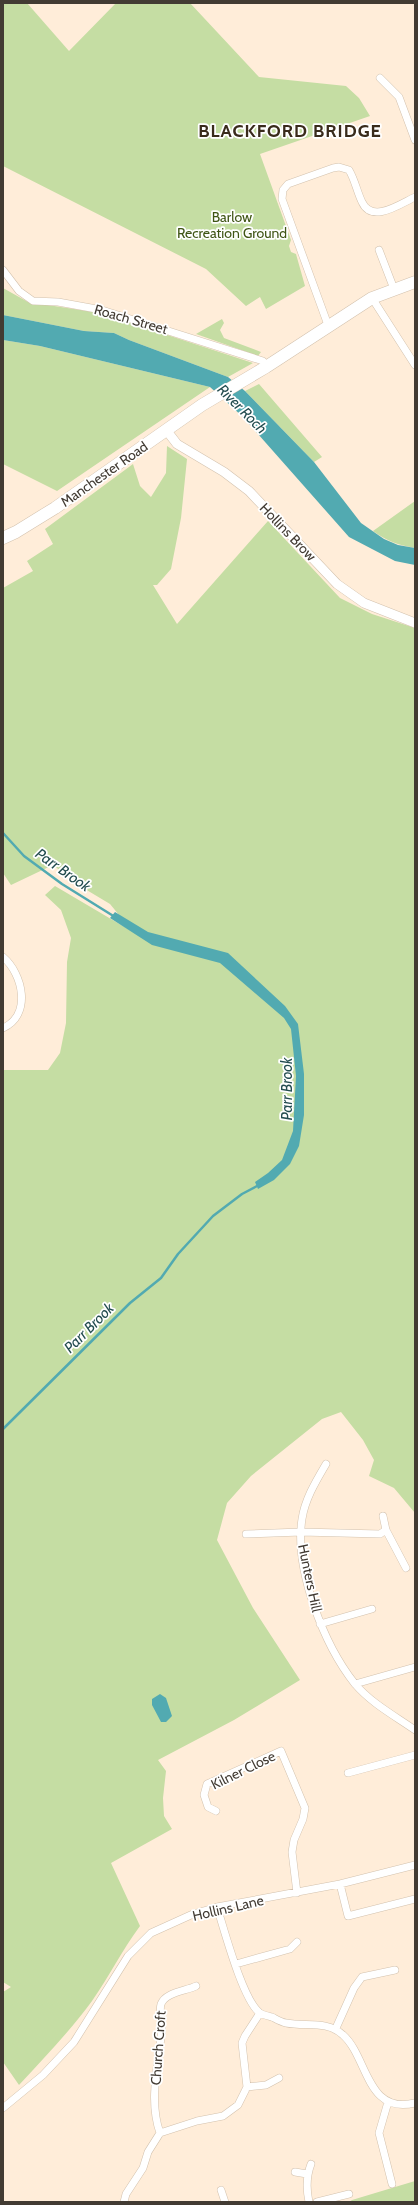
<svg xmlns="http://www.w3.org/2000/svg" width="418" height="2205" font-family="Cabin,sans-serif">
<style>
.green{fill:#c5dda3}
.water{fill:#52aab1}
.lines{fill:none;stroke-linecap:round;stroke-linejoin:round}
.stream{stroke:#52aab1;stroke-width:2.5}
.minor-casing{stroke:#d3c2ae;stroke-width:8}
.tertiary-casing{stroke:#d3c2ae;stroke-width:10}
.trunk-casing{stroke:#d3c2ae;stroke-width:13}
.minor{stroke:#fff;stroke-width:7}
.tertiary{stroke:#fff;stroke-width:9}
.trunk{stroke:#fff;stroke-width:12}
.labels{text-anchor:middle;stroke-width:3.5;stroke-linejoin:round;paint-order:stroke}
.park-label{font-size:14px;fill:#3f5515;stroke:#fff}
.street-label{font-size:14px;fill:#423b33;stroke:#fff}
.water-label{font-size:15px;font-style:italic;fill:#244d50;stroke:#fff}
.district-label{font-size:18px;font-weight:bold;letter-spacing:1px;fill:#392b1b;stroke:#fff}
</style>
<rect width="100%" height="100%" fill="#ffedd9"/>
<path class="green" d="M 3,3 L 27,3 L 69,51 L 116,3 L 190,3 L 259,77 L 346,86 L 359,98 L 370,116 L 260,154 L 291,240 L 289,246 L 291,252 L 296,254 L 305,286 L 266,309 L 260,297 L 246,306 L 206,269 L 3,166 Z
M 3,288 L 28,302 L 100,313 L 253,363 L 228,377 L 129,340 L 114,333 L 84,331 L 3,315 Z
M 222,319 L 224,323 L 220,330 L 224,338 L 261,352 L 258,356 L 196,334 Z
M 3,340 L 40,346 L 210,387 L 57,491 L 3,464 Z
M 259,384 L 322,457 L 314,462 L 245,391 Z
M 167,446 L 187,459 L 181,518 L 171,569 L 157,585 L 153,585 L 177,624 L 268,521 L 340,598 L 372,614 L 415,628 L 415,1513 L 394,1488 L 369,1476 L 374,1460 L 363,1440 L 341,1412 L 322,1419 L 251,1476 L 227,1503 L 217,1540 L 253,1608 L 300,1680 L 234,1720 L 158,1760 L 166,1771 L 163,1798 L 164,1816 L 172,1829 L 111,1863 L 140,1926 C 122,1950 109,1977 92,2001 C 70,2031 44,2058 19,2085 L 3,2062 L 3,1992 L 11,1987 L 3,1982 L 3,1070 L 48,1070 L 60,1053 L 66,1023 L 67,962 L 71,938 L 61,910 L 45,895 L 55,886 L 133,932 L 110,904 L 80,886 L 53,865 L 11,885 L 3,873 L 3,588 L 33,571 L 27,561 L 53,544 L 45,529 L 133,464 L 140,486 L 151,497 L 166,473 Z
M 415,501 L 415,548 C 398,545 387,541 373,531 Z
M 415,2181 L 415,2202 L 349,2202 L 352,2200 Z"/>
<path class="water" d="M 3,315 L 84,331 L 114,333 L 129,340 L 228,377 L 245,391 L 314,462 L 361,523 L 384,539 L 398,545 L 415,548 L 415,565 L 395,561 L 349,537 L 243,417 L 210,387 L 40,346 L 3,340 Z
M 115,912 L 148,932 L 228,953 L 285,1006 L 298,1024 L 304,1074 L 304,1115 L 299,1146 L 290,1164 L 274,1180 L 258,1189 L 255,1182 L 268,1173 L 282,1160 L 293,1131 L 296,1076 L 291,1029 L 284,1018 L 220,963 L 152,945 L 110,918 Z
M 160,1694 L 166,1698 L 172,1716 L 166,1722 L 161,1722 L 152,1705 L 152,1699 Z"/>
<g class="lines">
<path class="stream" d="M 3,833 L 24,856 L 62,884 L 115,917
M 3,1429 L 130,1303 L 161,1278 L 178,1254 L 213,1216 L 242,1194 L 259,1185"/>
<defs>
<path id="minor" d="M 380,78 L 399,97 L 415,140
M 379,250 L 394,289
M 3,270 L 19,291 L 33,301 L 58,302 L 102,310 L 263,361 L 266,367
M 372,298 L 415,365
M 328,325 L 282,199 L 283,190 L 288,184 L 333,168 L 339,167 L 349,170 C 355,180 357,192 362,202 C 372,224 400,204 415,197
M 3,957 C 23,974 32,1015 3,1028
M 326,1464 C 316,1481 305,1499 302,1519 C 294,1569 324,1645 355,1684 C 371,1703 395,1716 415,1730
M 383,1516 L 386,1530
M 246,1534 L 301,1532 L 380,1534 L 386,1530 L 406,1568
M 320,1624 L 372,1609
M 355,1684 L 415,1667
M 348,1773 L 415,1755
M 216,1811 L 208,1807 L 204,1795 L 207,1784 L 281,1751 L 305,1808 L 303,1819 L 294,1840 L 292,1852 L 297,1893
M 340,1884 L 348,1916 L 415,1899
M 217,1907 C 224,1929 243,2001 260,2013 C 263,2015 268,2016 272,2017 C 276,2019 281,2022 286,2023 C 306,2027 327,2020 343,2035 C 368,2057 366,2115 415,2103
M 236,1964 L 290,1949 L 297,1942
M 336,2028 L 354,1988 L 362,1977 L 395,1970
M 247,2087 L 266,2085 L 279,2078
M 388,2102 L 379,2133 L 392,2184
M 3,2108 L 43,2075 L 74,2042 L 128,1956 L 151,1933 L 193,1914 L 217,1907 L 340,1884 L 415,1865
M 160,2133 C 148,2099 159,2063 162,2028 C 162,2021 159,2010 161,2004 C 166,1992 186,1991 196,1986
M 295,2172 L 307,2174
M 221,2190 L 225,2202
M 124,2202 L 126,2194 L 143,2168 L 148,2152 L 160,2133 L 197,2121 L 223,2116 L 238,2105 L 247,2087 L 242,2043 L 245,2036 L 260,2013
M 309,2202 C 306,2188 306,2177 311,2164
M 317,2202 L 349,2194"/>
<path id="tertiary" d="M 167,431 L 177,444 L 224,472 L 249,491 L 337,584 L 364,603 L 415,623"/>
<path id="trunk" d="M 3,538 L 16,532 L 55,508 L 202,405 L 266,367 L 372,298 L 415,282"/>
</defs>
<use href="#minor" class="minor-casing"/>
<use href="#tertiary" class="tertiary-casing"/>
<use href="#trunk" class="trunk-casing"/>
<use href="#minor" class="minor"/>
<use href="#tertiary" class="tertiary"/>
<use href="#trunk" class="trunk"/>
</g>
<g class="labels">
<g class="park-label">
<text x="232" y="222">Barlow<tspan x="232" dy="16">Recreation Ground</tspan></text>
</g>
<g class="street-label">
<text transform="translate(131 319) rotate(16)" y="5">Roach Street</text>
<text transform="translate(104 474) rotate(-35)" y="5">Manchester Road</text>
<text transform="translate(288 532) rotate(46)" y="5">Hollins Brow</text>
<text transform="translate(310 1578) rotate(78)" y="5">Hunters Hill</text>
<text transform="translate(243 1770) rotate(-26)" y="5">Kilner Close</text>
<text transform="translate(228 1908) rotate(-13)" y="5">Hollins Lane</text>
<text transform="translate(158 2048) rotate(-86)" y="5">Church Croft</text>
</g>
<g class="water-label">
<text transform="translate(242 409) rotate(45)" y="5">River Roch</text>
<text transform="translate(63 870) rotate(35)" y="5">Parr Brook</text>
<text transform="translate(287 1089) rotate(-90)" y="5">Parr Brook</text>
<text transform="translate(89 1328) rotate(-45)" y="5">Parr Brook</text>
</g>
<g class="district-label">
<text x="290" y="137">BLACKFORD BRIDGE</text>
</g>
</g>
<rect width="418" height="2205" fill="none" stroke="#423b33" stroke-width="8"/>
</svg>
